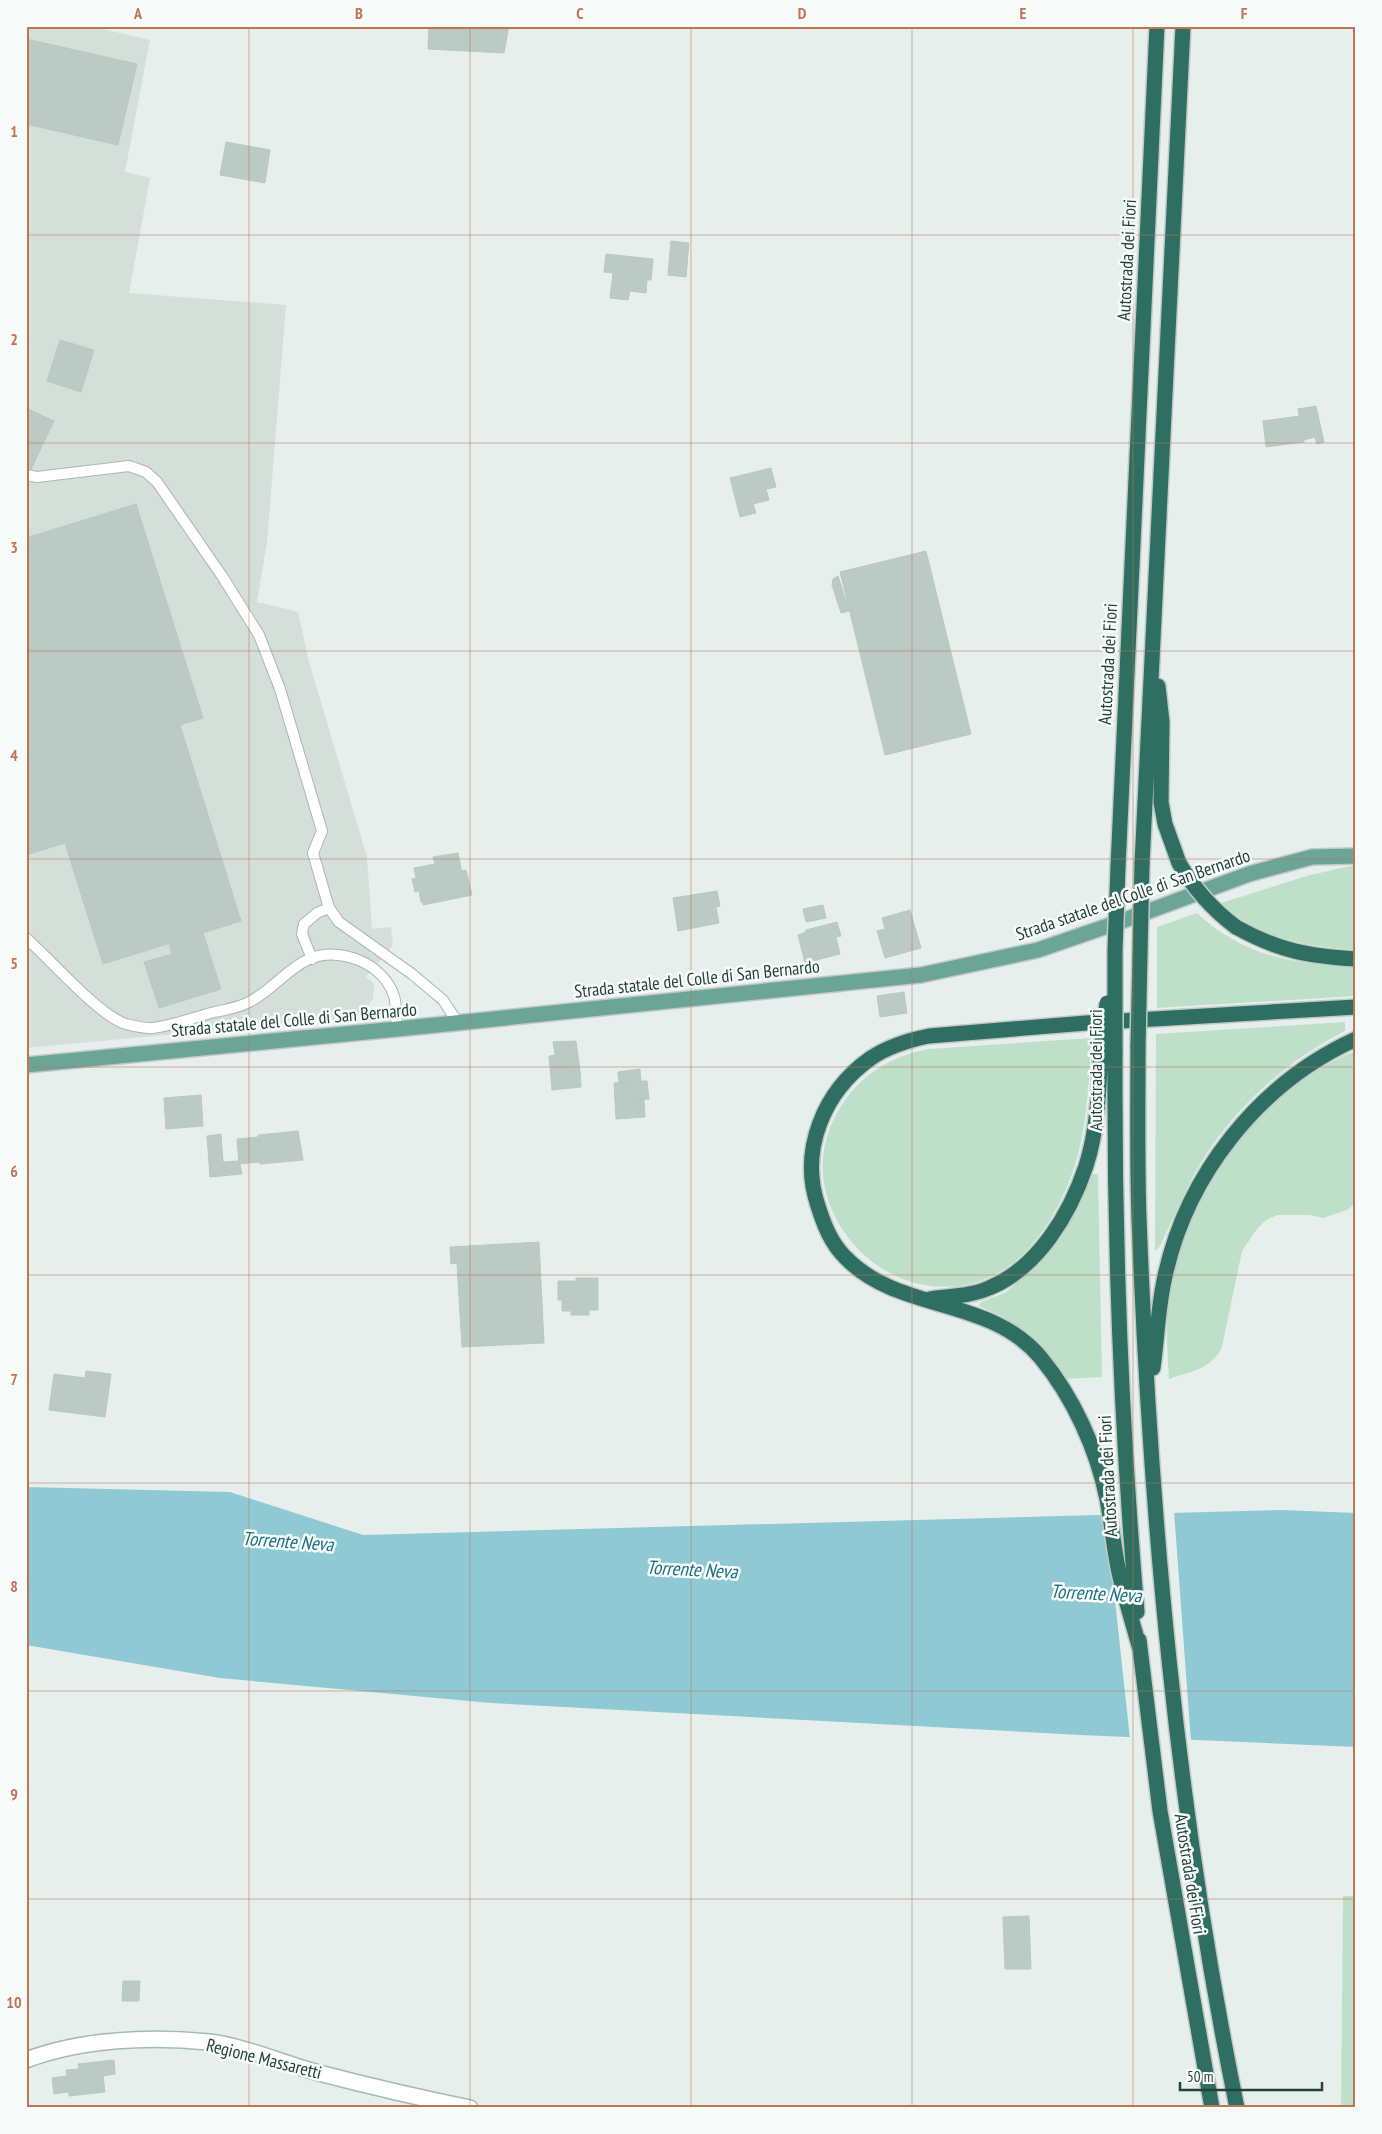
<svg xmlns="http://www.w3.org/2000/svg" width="1382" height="2134" font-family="'PT Sans Narrow',sans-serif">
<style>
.built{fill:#d4dfda}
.green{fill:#bfe0c8}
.water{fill:#8ec9d4}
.pier{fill:#e6efeb}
.building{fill:#bbcac4;stroke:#b8c9c2}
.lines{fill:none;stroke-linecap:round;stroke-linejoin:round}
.lane-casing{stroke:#a8b8b2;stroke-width:12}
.secondary-casing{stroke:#a4bbb3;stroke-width:18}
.primary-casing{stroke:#c2cac8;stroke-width:18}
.highway-casing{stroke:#c2cac8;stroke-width:18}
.lane{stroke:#fff;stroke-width:10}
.secondary{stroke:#fff;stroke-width:15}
.primary{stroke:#6aa596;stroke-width:15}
.highway{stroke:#2f6f62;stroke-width:15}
.highway-bridge-casing{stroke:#c2cac8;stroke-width:18;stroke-linecap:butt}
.highway-bridge{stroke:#2f6f62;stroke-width:15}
.grid{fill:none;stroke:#c07456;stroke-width:1;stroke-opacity:0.55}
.labels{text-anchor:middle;stroke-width:5;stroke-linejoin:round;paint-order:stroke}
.street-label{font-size:18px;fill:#24423a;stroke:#f7fbf9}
.water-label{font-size:19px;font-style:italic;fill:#1c6f80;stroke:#f7fbf9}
.neatline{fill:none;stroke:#c07456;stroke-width:2}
.grid-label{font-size:16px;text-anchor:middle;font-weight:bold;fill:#c07456}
</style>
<rect width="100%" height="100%" fill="#e6efeb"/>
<path class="built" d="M 26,26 L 90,26 L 150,40 L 125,172 L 150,178 L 129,293 L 286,305 L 267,542 L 257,602 L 298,612 L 309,662 L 367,857 L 372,929 L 391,927 L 393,945 L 366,977 L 374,984 L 373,998 L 365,1011 L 356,1017 L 26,1048 Z"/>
<path class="green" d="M 1351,866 L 1356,867 L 1356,950 C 1318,947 1279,942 1246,922 C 1237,917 1229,909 1221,903 L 1310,875 Z
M 1197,913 C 1244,957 1294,964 1356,967 L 1356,996 L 1157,1008 L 1157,927 Z
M 1345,1022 L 1345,1031 C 1282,1063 1227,1114 1193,1176 C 1182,1198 1172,1220 1162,1242 L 1158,1249 L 1155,1250 L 1156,1034 Z
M 1091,1038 C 1089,1077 1088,1116 1078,1154 C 1068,1193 1045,1237 1013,1263 C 949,1312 863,1281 832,1210 C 818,1179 820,1143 837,1113 C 857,1077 889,1056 929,1049 Z
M 1356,1051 L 1356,1203 L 1347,1210 L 1323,1218 L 1310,1215 L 1277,1215 L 1266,1220 L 1257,1229 L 1242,1251 L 1222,1347 C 1211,1370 1191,1371 1169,1379 C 1167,1348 1165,1318 1171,1287 C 1188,1191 1262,1087 1356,1051 Z
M 1088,1174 L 1098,1174 L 1102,1377 L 1066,1379 C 1059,1363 1021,1328 1004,1318 C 996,1313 988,1310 979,1306 L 981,1302 L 1005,1293 L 1047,1255 L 1075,1213 Z
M 1343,1896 L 1356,1896 L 1356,2108 L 1341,2108 Z"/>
<path class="water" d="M 26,1487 L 230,1492 L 363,1535 L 1281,1510 L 1356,1513 L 1356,1747 L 1081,1735 L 491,1703 L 220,1678 L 26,1645 Z"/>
<path class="pier" d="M 1174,1511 L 1191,1742 L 1130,1739 L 1109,1545 L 1109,1512 Z"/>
<path class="building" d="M 429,26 L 509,26 L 504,53 L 428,49 Z
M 26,39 L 137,64 L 118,145 L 26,124 Z
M 226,142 L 270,150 L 265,183 L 220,175 Z
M 671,241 L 689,243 L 686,277 L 668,275 Z
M 606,254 L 653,259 L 651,280 L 647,280 L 646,293 L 630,291 L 628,300 L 610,298 L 613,273 L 604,272 Z
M 60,340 L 94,350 L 81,392 L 47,381 Z
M 1316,406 L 1324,442 L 1317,444 L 1315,437 L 1304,440 L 1298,409 Z
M 26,408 L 54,421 L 30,471 L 26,469 Z
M 1300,416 L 1304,442 L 1266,447 L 1263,421 Z
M 771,468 L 776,487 L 766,489 L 769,500 L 753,504 L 756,513 L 740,517 L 730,478 Z
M 136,504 L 203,718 L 180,725 L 241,921 L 103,964 L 26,719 L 26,538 Z
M 926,551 L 971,734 L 885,755 L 840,572 Z
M 838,576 L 849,611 L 841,613 L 832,585 L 833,579 Z
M 26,719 L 65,843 L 26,855 Z
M 458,853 L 466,893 L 421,902 L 419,891 L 415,892 L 412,879 L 416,878 L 414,868 L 435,864 L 433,857 Z
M 466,870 L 472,895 L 423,905 L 423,902 L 466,893 L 461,871 Z
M 717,891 L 720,906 L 716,907 L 719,923 L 678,931 L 673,898 Z
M 823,905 L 826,918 L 806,922 L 803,909 Z
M 910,910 L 921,948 L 885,958 L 877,931 L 885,929 L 882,918 Z
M 837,922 L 841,936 L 836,937 L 840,954 L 805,963 L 798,935 L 806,932 L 806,930 Z
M 203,933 L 221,989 L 159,1008 L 144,962 L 172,954 L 169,944 Z
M 904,992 L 907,1013 L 880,1017 L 877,996 Z
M 576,1041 L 580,1071 L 570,1072 L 568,1054 L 555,1055 L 553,1042 Z
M 568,1054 L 570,1072 L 580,1071 L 581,1087 L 552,1090 L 549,1056 Z
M 640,1069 L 641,1081 L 647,1081 L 649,1099 L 633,1100 L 632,1082 L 619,1083 L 618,1072 Z
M 632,1082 L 633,1100 L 644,1099 L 645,1117 L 616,1119 L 614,1083 Z
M 201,1095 L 203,1126 L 166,1129 L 164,1098 Z
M 298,1131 L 303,1160 L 260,1164 L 258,1135 Z
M 221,1134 L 223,1162 L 239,1161 L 242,1174 L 210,1177 L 207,1136 Z
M 258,1137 L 260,1162 L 239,1164 L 237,1139 Z
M 539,1242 L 544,1343 L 462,1347 L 457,1263 L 451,1264 L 450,1247 Z
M 576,1278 L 598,1278 L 598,1310 L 589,1310 L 589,1315 L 571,1315 L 571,1311 L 562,1311 L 562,1300 L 558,1300 L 558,1281 L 576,1281 Z
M 86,1371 L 111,1374 L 105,1417 L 49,1410 L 54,1374 L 85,1378 Z
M 1029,1916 L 1031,1969 L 1005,1969 L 1003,1917 Z
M 123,1981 L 140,1981 L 139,2001 L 122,2001 Z
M 114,2060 L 115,2074 L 103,2076 L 105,2092 L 69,2096 L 66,2070 L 79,2069 L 78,2064 Z
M 66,2076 L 68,2092 L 54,2094 L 52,2078 Z"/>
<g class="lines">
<defs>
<path id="lane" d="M 26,475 L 37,477 L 129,466 L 146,472 L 157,482 L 222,576 L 259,635 L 280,689 L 322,831 L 313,853 L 329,908 L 339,922 L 412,974 L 443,1000 L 458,1023
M 26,938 C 49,958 100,1017 126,1024 C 134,1026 145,1029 152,1028 C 173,1026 194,1017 215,1012 C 228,1009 239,1008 251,1001 C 272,990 287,969 309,959 C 340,946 383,963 394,996 C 397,1006 396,1019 397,1029
M 312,959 L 302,934 L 304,924 L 317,913 L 329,908"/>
<path id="secondary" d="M 26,2060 C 82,2039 150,2036 209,2042 C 247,2047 282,2063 319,2073 C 369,2086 420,2098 470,2108"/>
<path id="primary" d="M 26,1065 L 397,1029 L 921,975 L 1038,950 L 1122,921 L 1249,874 L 1312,857 L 1356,856"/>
<path id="highway" d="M 1158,686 L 1162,722 L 1161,802 L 1165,824 L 1179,863
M 1142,864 L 1183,26
M 1118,867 L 1157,26
M 1236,927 C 1279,951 1308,956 1356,959
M 1138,1046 C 1138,1104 1137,1161 1139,1218 C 1150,1517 1177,1815 1237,2108
M 1115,1052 C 1114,1239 1121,1426 1137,1612
M 930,1299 C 950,1296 971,1296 989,1288 C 1038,1268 1070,1214 1086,1166 C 1098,1129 1099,1087 1101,1049
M 1153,1368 C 1157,1339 1158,1309 1164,1281 C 1185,1176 1259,1083 1356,1039
M 1139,1640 L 1160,1811 L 1212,2108
M 1140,1649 C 1133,1625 1126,1601 1120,1577 C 1114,1552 1112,1525 1107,1499 C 1097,1449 1073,1397 1041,1358 C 990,1296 898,1313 845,1257 C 831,1243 824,1225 818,1206 C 799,1150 824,1091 871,1058 C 889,1046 909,1040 929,1036 L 1086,1023 L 1356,1007"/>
</defs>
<use href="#lane" class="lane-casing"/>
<use href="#secondary" class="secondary-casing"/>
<use href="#primary" class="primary-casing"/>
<use href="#highway" class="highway-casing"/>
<use href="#lane" class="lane"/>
<use href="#secondary" class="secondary"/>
<use href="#primary" class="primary"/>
<use href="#highway" class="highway"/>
<defs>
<path id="highway-bridge" d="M 1179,863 C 1194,889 1212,909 1236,927
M 1138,1046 L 1142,864
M 1101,1049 L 1107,1003
M 1115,1052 L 1115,950 L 1118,867"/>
</defs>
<use href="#highway-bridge" class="highway-bridge-casing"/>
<use href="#highway-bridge" class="highway-bridge"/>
</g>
<path class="grid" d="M 249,26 L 249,2108M 470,26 L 470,2108M 691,26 L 691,2108M 912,26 L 912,2108M 1133,26 L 1133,2108M 26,235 L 1356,235M 26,443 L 1356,443M 26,651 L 1356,651M 26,859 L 1356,859M 26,1067 L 1356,1067M 26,1275 L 1356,1275M 26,1483 L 1356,1483M 26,1691 L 1356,1691M 26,1899 L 1356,1899"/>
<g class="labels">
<g class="street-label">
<text transform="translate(1127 260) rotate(-87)" y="6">Autostrada dei Fiori</text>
<text transform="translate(1108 664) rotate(-87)" y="6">Autostrada dei Fiori</text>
<text transform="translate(1133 895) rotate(-19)" y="6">Strada statale del Colle di San Bernardo</text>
<text transform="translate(697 979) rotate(-6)" y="6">Strada statale del Colle di San Bernardo</text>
<text transform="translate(294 1020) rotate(-5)" y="6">Strada statale del Colle di San Bernardo</text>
<text transform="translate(1096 1070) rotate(-90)" y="6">Autostrada dei Fiori</text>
<text transform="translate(1108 1476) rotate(-93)" y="6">Autostrada dei Fiori</text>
<text transform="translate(1190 1874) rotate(81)" y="6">Autostrada dei Fiori</text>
<text transform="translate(264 2059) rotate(14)" y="6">Regione Massaretti</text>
</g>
<g class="water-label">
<text transform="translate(288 1541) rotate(4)" y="7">Torrente Neva</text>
<text transform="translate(692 1569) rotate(3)" y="7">Torrente Neva</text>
<text transform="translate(1096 1593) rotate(3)" y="7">Torrente Neva</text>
</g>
</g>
<rect width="1382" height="2134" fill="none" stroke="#f7fbf9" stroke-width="55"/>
<path d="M1180 2082v8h142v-8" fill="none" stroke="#24423a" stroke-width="2.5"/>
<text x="1187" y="2082" font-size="15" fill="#24423a" stroke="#f7fbf9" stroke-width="4" paint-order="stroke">50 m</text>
<rect x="28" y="28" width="1326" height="2078" class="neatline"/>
<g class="grid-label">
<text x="138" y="19">A</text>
<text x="359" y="19">B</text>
<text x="580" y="19">C</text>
<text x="802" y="19">D</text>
<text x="1023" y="19">E</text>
<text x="1244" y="19">F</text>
<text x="14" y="137">1</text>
<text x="14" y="345">2</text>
<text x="14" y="553">3</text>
<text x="14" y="761">4</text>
<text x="14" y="969">5</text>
<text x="14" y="1177">6</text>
<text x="14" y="1385">7</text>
<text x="14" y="1592">8</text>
<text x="14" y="1800">9</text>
<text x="14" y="2008">10</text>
</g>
</svg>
